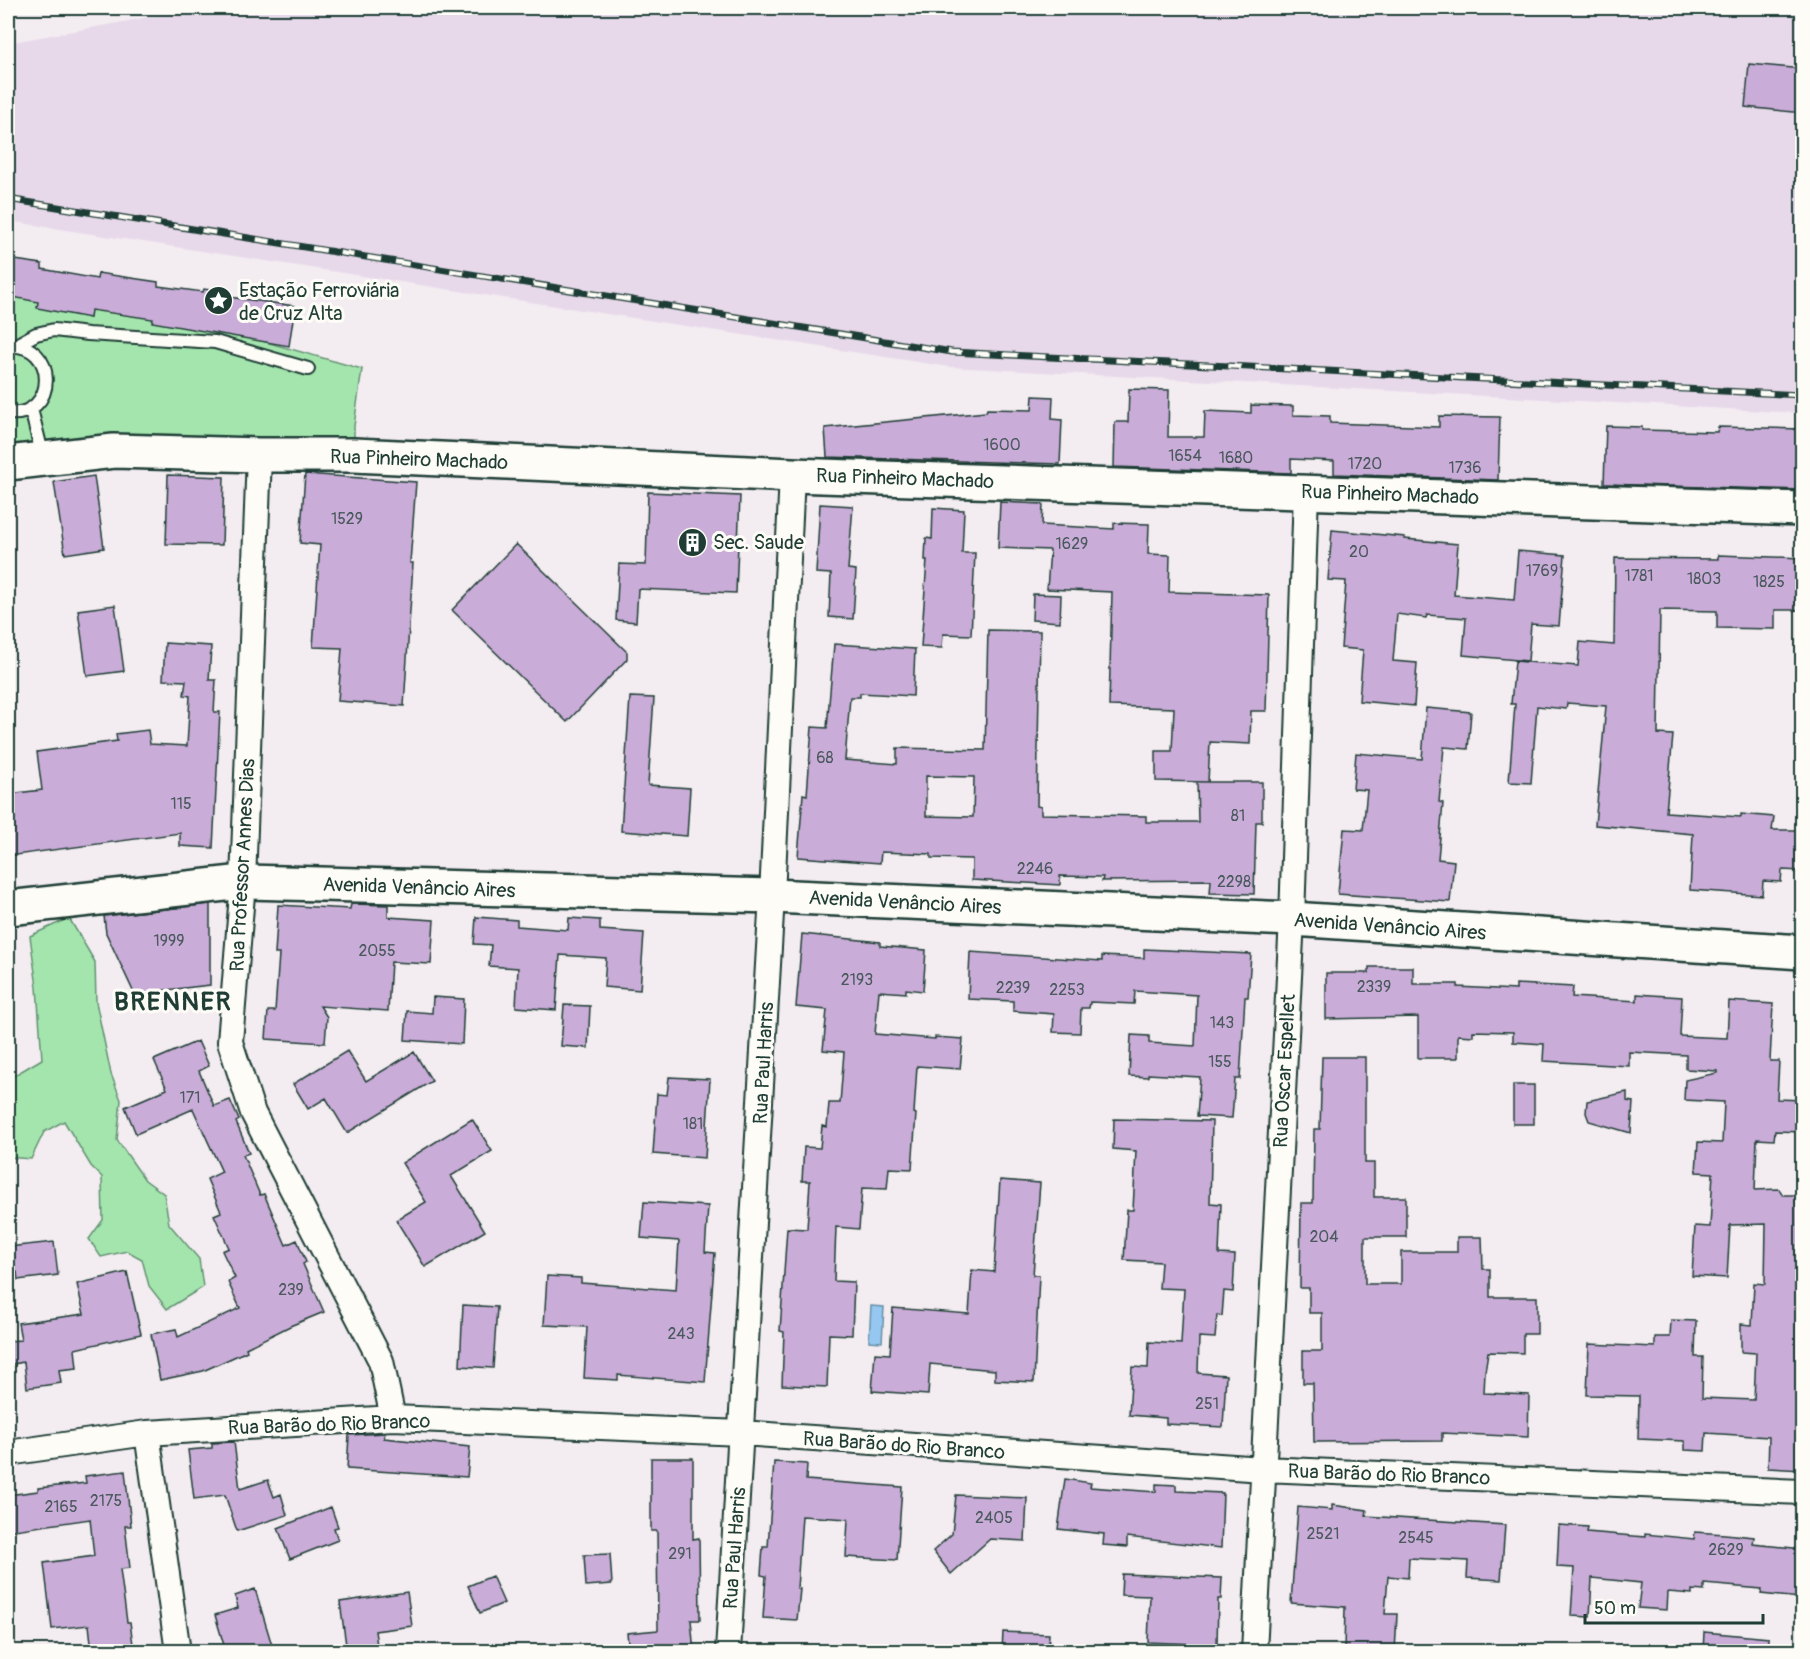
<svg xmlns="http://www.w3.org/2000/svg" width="1810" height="1659" font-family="Pangolin,sans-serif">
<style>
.built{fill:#e7d9ea}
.green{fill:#a4e5ae;stroke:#629171;stroke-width:1.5}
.water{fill:#95c7f1;stroke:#6690a5;stroke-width:1.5}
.building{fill:#caacd8;stroke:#1f3d34;stroke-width:1.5;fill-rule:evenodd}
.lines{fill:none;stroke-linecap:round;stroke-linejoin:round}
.lane-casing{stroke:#1f3d34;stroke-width:16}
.street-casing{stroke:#1f3d34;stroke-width:28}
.secondary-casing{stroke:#1f3d34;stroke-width:38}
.lane{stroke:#fdfcf7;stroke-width:12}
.street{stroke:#fdfcf7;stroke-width:24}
.secondary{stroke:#fdfcf7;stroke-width:33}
.rail-casing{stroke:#1f3d34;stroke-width:7}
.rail{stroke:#fdfcf7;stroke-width:4.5;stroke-dasharray:14;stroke-linecap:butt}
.labels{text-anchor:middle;stroke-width:6;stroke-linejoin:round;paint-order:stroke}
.number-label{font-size:16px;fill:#4a595d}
.poi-label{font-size:20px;fill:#1f3d34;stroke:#fdfcf7;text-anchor:start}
.street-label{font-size:20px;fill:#1f3d34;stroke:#fdfcf7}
.district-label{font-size:26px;font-weight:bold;letter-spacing:1.5px;fill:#1f3d34;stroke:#fdfcf7}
</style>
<rect width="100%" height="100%" fill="#f3ecf1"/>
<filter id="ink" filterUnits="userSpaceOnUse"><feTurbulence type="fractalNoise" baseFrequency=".0167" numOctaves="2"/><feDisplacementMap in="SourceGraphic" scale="12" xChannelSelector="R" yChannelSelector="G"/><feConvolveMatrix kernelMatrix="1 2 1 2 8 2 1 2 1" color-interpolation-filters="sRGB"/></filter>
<g filter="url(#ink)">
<path class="built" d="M 200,8 L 1802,8 L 1802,413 L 950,367 L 8,221 L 8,43 Z"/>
<path class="green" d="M 8,270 L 362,369 L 354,426 L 354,447 L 109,435 L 8,451 Z
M 69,918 L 95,962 L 96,1002 L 111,1074 L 121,1100 L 117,1140 L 145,1180 L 164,1194 L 169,1224 L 199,1259 L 203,1287 L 167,1309 L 149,1286 L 142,1259 L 127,1251 L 101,1257 L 89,1239 L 103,1220 L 102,1177 L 91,1166 L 64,1121 L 44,1132 L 31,1159 L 8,1157 L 8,1079 L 42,1059 L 37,987 L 30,936 Z"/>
<path class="water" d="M 871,1306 L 884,1307 L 882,1342 L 869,1341 Z"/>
<path class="building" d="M 1749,64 L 1803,69 L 1803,113 L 1745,107 Z
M 8,259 L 42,264 L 42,269 L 97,279 L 98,273 L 158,282 L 158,286 L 203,292 L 204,289 L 229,293 L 229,297 L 295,306 L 289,346 L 152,322 L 153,319 L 91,310 L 90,318 L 37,308 L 38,302 L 8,296 Z
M 1129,389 L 1169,390 L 1168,437 L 1204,437 L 1205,411 L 1251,413 L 1251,405 L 1293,406 L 1293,415 L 1330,416 L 1330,423 L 1439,427 L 1439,416 L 1500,417 L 1498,480 L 1334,474 L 1334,461 L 1291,459 L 1291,473 L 1114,467 L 1115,422 L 1128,422 Z
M 1033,396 L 1053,397 L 1052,419 L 1062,420 L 1060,464 L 827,457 L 825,428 L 986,412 L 987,409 L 1032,410 Z
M 1606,426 L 1642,427 L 1642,430 L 1717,432 L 1718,427 L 1803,429 L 1803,490 L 1604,484 Z
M 305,474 L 416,482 L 410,563 L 413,563 L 404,706 L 338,701 L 342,648 L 313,647 L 320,545 L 300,543 Z
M 168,475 L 224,477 L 222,545 L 166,544 Z
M 94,476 L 104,548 L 65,554 L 54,482 Z
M 648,492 L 740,496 L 736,593 L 638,589 L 636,622 L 616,620 L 619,564 L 646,565 Z
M 1000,502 L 1043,504 L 1042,525 L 1114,529 L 1114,523 L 1149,524 L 1148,554 L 1170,555 L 1169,592 L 1269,595 L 1266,711 L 1251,711 L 1250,744 L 1210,742 L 1208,782 L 1156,781 L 1156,751 L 1172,751 L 1174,708 L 1109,706 L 1112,592 L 1047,589 L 1050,550 L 998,548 Z
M 820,504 L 853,506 L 848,569 L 856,570 L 853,619 L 829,617 L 831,574 L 816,573 Z
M 933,508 L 964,510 L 962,553 L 975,553 L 971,635 L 943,634 L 942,648 L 921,647 L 927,560 L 925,560 L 926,538 L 932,539 Z
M 1332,530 L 1405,537 L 1405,539 L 1458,544 L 1454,595 L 1514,600 L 1518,551 L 1565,555 L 1559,626 L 1531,624 L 1528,661 L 1463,655 L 1466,618 L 1427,615 L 1426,618 L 1397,614 L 1393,661 L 1417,663 L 1414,706 L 1359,701 L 1363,650 L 1341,648 L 1346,581 L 1328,580 Z
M 516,544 L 627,652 L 627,659 L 567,722 L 452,610 Z
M 1718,555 L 1803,558 L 1803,610 L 1775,610 L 1775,629 L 1717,628 L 1717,611 L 1660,610 L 1658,734 L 1673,735 L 1666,812 L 1741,817 L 1741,814 L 1774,817 L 1772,830 L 1803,830 L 1803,871 L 1782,870 L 1781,882 L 1763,881 L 1762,895 L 1690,890 L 1693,834 L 1595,825 L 1606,706 L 1567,703 L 1566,709 L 1537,706 L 1531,783 L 1509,782 L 1515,704 L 1511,704 L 1515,661 L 1578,666 L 1580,642 L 1614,645 L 1615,558 L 1718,559 Z
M 1033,594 L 1061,595 L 1060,622 L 1032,620 Z
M 115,605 L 124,671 L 87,676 L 78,610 Z
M 988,630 L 1040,631 L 1037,806 L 1041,807 L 1041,814 L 1146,816 L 1146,822 L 1198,822 L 1197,782 L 1262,782 L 1262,822 L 1256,822 L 1254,894 L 1210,893 L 1211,880 L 1102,881 L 1103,877 L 1060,876 L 1060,885 L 972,880 L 972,859 L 931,858 L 931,854 L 881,852 L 880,863 L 798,857 L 803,794 L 807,795 L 812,727 L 827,728 L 834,644 L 915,649 L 913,696 L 860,693 L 860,697 L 850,697 L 845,760 L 897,764 L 897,748 L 985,750 ZM 926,776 L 974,777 L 973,817 L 926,816 Z
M 165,643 L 211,646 L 209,680 L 216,680 L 214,712 L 220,712 L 213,848 L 180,846 L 180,833 L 8,856 L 8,794 L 42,790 L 37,752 L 117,741 L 116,734 L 148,730 L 150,744 L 187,746 L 190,696 L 184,695 L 186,681 L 163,680 Z
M 630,697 L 654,698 L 648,785 L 690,788 L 687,836 L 621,831 Z
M 1426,708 L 1471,712 L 1468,749 L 1444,747 L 1439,802 L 1443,803 L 1438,859 L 1454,861 L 1450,902 L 1338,894 L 1344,829 L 1363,830 L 1367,790 L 1353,789 L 1356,753 L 1422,759 Z
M 210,904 L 210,985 L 157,991 L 161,999 L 141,1008 L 106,933 L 104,916 Z
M 351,904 L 388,905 L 388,917 L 434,920 L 431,964 L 391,962 L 388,1011 L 320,1006 L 327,1017 L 325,1043 L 266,1039 L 268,1011 L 275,1011 L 279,954 L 275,954 L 278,905 L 350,909 Z
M 476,917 L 517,920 L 517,926 L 568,930 L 569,918 L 600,920 L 600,930 L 644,933 L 640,990 L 604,987 L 606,958 L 560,955 L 556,1010 L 516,1007 L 518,968 L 489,966 L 491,945 L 474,944 Z
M 802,934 L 880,942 L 880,946 L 926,950 L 923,991 L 906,989 L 906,993 L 879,991 L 875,1034 L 935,1039 L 935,1037 L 963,1039 L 960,1069 L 917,1066 L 914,1113 L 916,1114 L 912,1169 L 889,1168 L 887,1189 L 862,1188 L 859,1229 L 836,1227 L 834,1281 L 854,1282 L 852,1335 L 829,1334 L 827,1387 L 782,1385 L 784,1332 L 780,1331 L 787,1228 L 807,1229 L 810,1181 L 802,1181 L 804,1147 L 820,1148 L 822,1126 L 827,1127 L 829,1103 L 840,1103 L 844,1052 L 823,1050 L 827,1010 L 796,1007 Z
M 1144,949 L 1251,954 L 1248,997 L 1245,997 L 1240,1079 L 1235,1079 L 1232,1118 L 1197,1116 L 1200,1077 L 1148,1074 L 1148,1077 L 1129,1076 L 1131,1035 L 1149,1036 L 1149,1043 L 1195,1046 L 1197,995 L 1135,991 L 1134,1004 L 1090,1002 L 1089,1008 L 1081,1008 L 1080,1033 L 1053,1032 L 1054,1014 L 1013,1011 L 1013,1001 L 968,999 L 970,952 L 1102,961 L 1102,956 L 1144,958 Z
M 1369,967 L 1413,967 L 1413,984 L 1458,984 L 1458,987 L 1516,990 L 1516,984 L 1573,987 L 1572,997 L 1637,1001 L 1637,994 L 1682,997 L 1680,1036 L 1727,1038 L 1729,1001 L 1773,1004 L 1770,1061 L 1779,1061 L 1777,1099 L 1803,1100 L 1803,1132 L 1775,1131 L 1774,1140 L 1757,1139 L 1755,1190 L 1779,1189 L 1783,1195 L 1803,1195 L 1803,1470 L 1768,1468 L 1769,1437 L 1706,1433 L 1705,1451 L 1685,1450 L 1685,1441 L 1638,1439 L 1639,1396 L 1587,1395 L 1589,1344 L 1655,1347 L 1655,1337 L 1670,1337 L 1671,1320 L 1696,1321 L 1695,1357 L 1703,1357 L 1702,1398 L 1754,1400 L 1756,1353 L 1741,1352 L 1741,1324 L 1752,1325 L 1754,1283 L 1765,1284 L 1766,1224 L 1730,1225 L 1727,1278 L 1692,1276 L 1695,1226 L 1710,1227 L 1713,1173 L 1696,1172 L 1698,1142 L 1722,1143 L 1724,1102 L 1684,1100 L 1685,1080 L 1717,1073 L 1717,1071 L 1686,1069 L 1686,1055 L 1629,1052 L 1629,1066 L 1543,1061 L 1544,1044 L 1513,1042 L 1513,1032 L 1473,1031 L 1473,1036 L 1458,1035 L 1458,1058 L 1418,1058 L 1418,1017 L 1326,1019 L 1326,973 L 1369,973 Z
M 433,997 L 464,999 L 462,1044 L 405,1040 L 407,1011 L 432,1013 Z
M 564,1005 L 590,1006 L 588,1048 L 561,1046 Z
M 198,1041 L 209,1066 L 199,1071 L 214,1106 L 230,1100 L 239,1120 L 236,1122 L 249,1153 L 243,1155 L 260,1195 L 264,1194 L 286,1245 L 297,1240 L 306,1262 L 303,1264 L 324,1312 L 290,1326 L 246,1348 L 247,1351 L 203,1371 L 160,1380 L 151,1334 L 176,1329 L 178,1337 L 240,1308 L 228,1282 L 235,1278 L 222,1251 L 229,1248 L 214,1215 L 221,1212 L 207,1179 L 222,1172 L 193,1109 L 136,1134 L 125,1107 L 167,1089 L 154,1060 Z
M 347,1051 L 366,1081 L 414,1052 L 432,1081 L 347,1133 L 326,1098 L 308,1109 L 293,1084 Z
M 1322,1057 L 1365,1057 L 1365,1163 L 1374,1163 L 1374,1197 L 1406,1197 L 1406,1237 L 1365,1237 L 1365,1284 L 1401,1284 L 1401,1252 L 1457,1252 L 1457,1237 L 1482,1237 L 1483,1269 L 1490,1269 L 1490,1297 L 1537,1297 L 1537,1334 L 1523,1334 L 1523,1353 L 1488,1352 L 1485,1372 L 1484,1393 L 1529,1395 L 1528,1437 L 1442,1433 L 1442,1441 L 1314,1442 L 1313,1383 L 1303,1383 L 1303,1351 L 1322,1351 L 1322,1313 L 1309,1313 L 1309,1288 L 1300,1288 L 1301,1203 L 1313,1203 L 1314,1129 L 1320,1129 Z
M 669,1077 L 710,1079 L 705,1158 L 653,1154 L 657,1094 L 667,1095 Z
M 1513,1085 L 1534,1085 L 1534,1124 L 1513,1124 Z
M 1627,1092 L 1627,1101 L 1633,1102 L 1631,1133 L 1589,1121 L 1586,1113 L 1587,1101 Z
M 472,1119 L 492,1151 L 451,1176 L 485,1231 L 425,1267 L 396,1220 L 426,1202 L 402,1163 Z
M 1114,1119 L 1212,1121 L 1210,1203 L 1221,1204 L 1219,1254 L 1235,1255 L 1233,1292 L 1224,1291 L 1222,1316 L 1217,1315 L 1215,1338 L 1199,1337 L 1198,1373 L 1226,1375 L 1223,1427 L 1166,1424 L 1166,1418 L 1129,1415 L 1132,1367 L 1148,1368 L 1149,1342 L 1181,1344 L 1184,1289 L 1159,1288 L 1161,1262 L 1124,1260 L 1127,1210 L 1133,1210 L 1136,1151 L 1113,1149 Z
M 1000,1180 L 1040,1183 L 1033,1275 L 1039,1275 L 1034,1382 L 995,1380 L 995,1370 L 930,1364 L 928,1395 L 872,1391 L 875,1353 L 890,1354 L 893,1308 L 969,1314 L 972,1270 L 994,1272 Z
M 644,1202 L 708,1206 L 705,1252 L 715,1253 L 705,1382 L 618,1375 L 618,1380 L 584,1378 L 587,1327 L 544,1325 L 547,1276 L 581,1278 L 581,1283 L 676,1290 L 679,1241 L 641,1238 Z
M 54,1242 L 58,1275 L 18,1280 L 17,1272 L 8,1273 L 8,1247 Z
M 127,1272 L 141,1334 L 75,1349 L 77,1368 L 59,1370 L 61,1383 L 27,1388 L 24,1362 L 8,1365 L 8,1341 L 21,1340 L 18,1323 L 84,1314 L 77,1284 Z
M 463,1305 L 497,1307 L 493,1368 L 460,1366 Z
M 385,1433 L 384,1438 L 470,1447 L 467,1477 L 347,1469 L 349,1435 Z
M 234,1442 L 240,1489 L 268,1480 L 274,1497 L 281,1494 L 287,1515 L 237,1531 L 225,1495 L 194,1499 L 188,1450 L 212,1448 L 212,1443 Z
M 651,1458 L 693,1458 L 693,1539 L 699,1538 L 700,1620 L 691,1620 L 694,1652 L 629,1652 L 627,1633 L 658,1630 L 657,1531 L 651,1531 Z
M 774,1462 L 807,1464 L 806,1480 L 902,1487 L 897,1560 L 846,1557 L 848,1519 L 802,1516 L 797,1589 L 800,1589 L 797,1620 L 763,1618 L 766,1576 L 761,1575 L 763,1547 L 768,1547 Z
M 125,1471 L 131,1526 L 125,1526 L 130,1568 L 120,1569 L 127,1622 L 130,1622 L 134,1652 L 92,1652 L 89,1625 L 52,1629 L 44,1563 L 94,1556 L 90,1519 L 8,1531 L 8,1495 L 38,1491 L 38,1488 L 86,1483 L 85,1476 Z
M 1065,1479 L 1091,1483 L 1090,1487 L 1156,1492 L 1156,1484 L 1176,1485 L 1176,1491 L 1223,1493 L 1221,1548 L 1127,1537 L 1127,1547 L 1103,1545 L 1104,1534 L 1058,1529 Z
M 956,1495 L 1027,1498 L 1025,1541 L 990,1539 L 951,1574 L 933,1551 L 952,1534 Z
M 1332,1505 L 1367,1510 L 1366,1516 L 1505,1525 L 1501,1580 L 1467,1578 L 1468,1561 L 1409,1558 L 1408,1578 L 1388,1576 L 1385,1614 L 1397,1614 L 1395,1652 L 1344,1652 L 1345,1607 L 1291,1603 L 1298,1507 L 1332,1510 Z
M 331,1507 L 338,1527 L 334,1528 L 338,1540 L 290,1559 L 278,1528 Z
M 1559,1525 L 1588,1527 L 1587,1532 L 1645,1537 L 1645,1534 L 1694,1539 L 1695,1532 L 1725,1534 L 1754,1537 L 1753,1544 L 1803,1549 L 1800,1598 L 1761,1594 L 1762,1589 L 1704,1584 L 1704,1591 L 1692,1590 L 1692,1594 L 1668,1592 L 1667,1610 L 1638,1608 L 1641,1583 L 1592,1578 L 1590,1617 L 1571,1616 L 1574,1568 L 1557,1567 Z
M 610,1554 L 612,1584 L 586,1586 L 584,1555 Z
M 1122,1574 L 1222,1578 L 1221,1599 L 1218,1599 L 1217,1645 L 1148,1642 L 1150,1596 L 1121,1595 Z
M 492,1576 L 504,1603 L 480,1613 L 468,1586 Z
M 255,1589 L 274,1652 L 226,1652 L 215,1615 L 238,1608 L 235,1596 Z
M 407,1592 L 412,1626 L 375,1631 L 378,1652 L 347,1652 L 340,1602 Z
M 1003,1632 L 1049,1634 L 1048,1652 L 1002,1652 Z
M 1704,1632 L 1769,1638 L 1768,1652 L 1703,1652 Z"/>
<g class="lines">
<defs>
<path id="lane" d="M 16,345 L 36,334 L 54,330 L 88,334 L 215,342 L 308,369
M 8,346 C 59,341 58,419 8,413
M 31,409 L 43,457"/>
<path id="street" d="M 259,455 L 243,882 L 230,1042 L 253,1113 L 381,1361 L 393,1418
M 147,1433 L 178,1652
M 8,1453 L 147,1433 L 393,1418 L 741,1433 L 1263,1469 L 1802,1492
M 728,1652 L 772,896 L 792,475
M 1254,1652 L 1292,919 L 1306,491"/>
<path id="secondary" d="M 8,463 L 114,451 L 259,455 L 354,455 L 792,475 L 1802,509
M 8,908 L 243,882 L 772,896 L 1292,919 L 1802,952"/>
</defs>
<use href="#lane" class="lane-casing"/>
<use href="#street" class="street-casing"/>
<use href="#secondary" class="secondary-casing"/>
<use href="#lane" class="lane"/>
<use href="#street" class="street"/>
<use href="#secondary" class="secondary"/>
<defs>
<path id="rail" d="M 8,199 L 952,352 L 1802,395"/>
</defs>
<use href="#rail" class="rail-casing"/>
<use href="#rail" class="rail"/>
</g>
</g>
<defs>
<symbol id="sight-disc" viewBox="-11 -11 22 22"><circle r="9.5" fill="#1f3d34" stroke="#fdfcf7"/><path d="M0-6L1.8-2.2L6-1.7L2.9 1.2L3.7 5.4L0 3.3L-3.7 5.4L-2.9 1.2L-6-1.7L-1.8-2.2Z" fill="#fff"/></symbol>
<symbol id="building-disc" viewBox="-11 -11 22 22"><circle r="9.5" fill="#1f3d34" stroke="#fdfcf7"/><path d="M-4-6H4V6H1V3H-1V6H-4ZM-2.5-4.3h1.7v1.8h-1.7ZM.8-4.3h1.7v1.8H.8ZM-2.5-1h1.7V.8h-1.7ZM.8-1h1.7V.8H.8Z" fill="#fff"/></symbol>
</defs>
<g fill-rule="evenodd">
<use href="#sight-disc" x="202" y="284" width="33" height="33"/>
<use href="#building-disc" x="676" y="526" width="33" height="33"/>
</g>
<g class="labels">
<g class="number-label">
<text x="1002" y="450">1600</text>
<text x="1185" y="461">1654</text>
<text x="1236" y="463">1680</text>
<text x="1365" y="469">1720</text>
<text x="1465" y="473">1736</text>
<text x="347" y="524">1529</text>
<text x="1072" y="549">1629</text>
<text x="1359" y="557">20</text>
<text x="1542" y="576">1769</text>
<text x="1639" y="581">1781</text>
<text x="1704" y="584">1803</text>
<text x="1769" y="587">1825</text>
<text x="825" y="763">68</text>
<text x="181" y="809">115</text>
<text x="1238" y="821">81</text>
<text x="1035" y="874">2246</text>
<text x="1234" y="887">2298</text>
<text x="169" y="946">1999</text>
<text x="377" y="956">2055</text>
<text x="857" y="985">2193</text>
<text x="1374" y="992">2339</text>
<text x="1013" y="993">2239</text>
<text x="1067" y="995">2253</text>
<text x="1222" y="1028">143</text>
<text x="1220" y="1067">155</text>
<text x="190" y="1103">171</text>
<text x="693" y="1129">181</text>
<text x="1324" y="1242">204</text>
<text x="291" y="1295">239</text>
<text x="681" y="1339">243</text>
<text x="1207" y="1409">251</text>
<text x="106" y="1506">2175</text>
<text x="61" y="1512">2165</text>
<text x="994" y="1523">2405</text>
<text x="1323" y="1539">2521</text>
<text x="1416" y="1543">2545</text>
<text x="1726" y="1555">2629</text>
<text x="680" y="1559">291</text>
</g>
<g class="poi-label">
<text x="239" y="297">Estação Ferroviária<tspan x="239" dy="23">de Cruz Alta</tspan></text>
<text x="713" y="549">Sec. Saude</text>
</g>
<g class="street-label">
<text transform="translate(419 459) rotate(2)" y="7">Rua Pinheiro Machado</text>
<text transform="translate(905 478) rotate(2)" y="7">Rua Pinheiro Machado</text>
<text transform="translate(1390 494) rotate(2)" y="7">Rua Pinheiro Machado</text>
<text transform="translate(242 865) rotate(-87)" y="7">Rua Professor Annes Dias</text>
<text transform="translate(419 887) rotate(2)" y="7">Avenida Venâncio Aires</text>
<text transform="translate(905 902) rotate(3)" y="7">Avenida Venâncio Aires</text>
<text transform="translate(1390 926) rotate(4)" y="7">Avenida Venâncio Aires</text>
<text transform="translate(763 1063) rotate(-87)" y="7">Rua Paul Harris</text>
<text transform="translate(1284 1071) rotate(-87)" y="7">Rua Oscar Espellet</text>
<text transform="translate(329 1424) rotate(-2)" y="7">Rua Barão do Rio Branco</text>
<text transform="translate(904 1445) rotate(4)" y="7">Rua Barão do Rio Branco</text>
<text transform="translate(1389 1474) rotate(2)" y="7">Rua Barão do Rio Branco</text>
<text transform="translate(734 1548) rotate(-86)" y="7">Rua Paul Harris</text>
</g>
<g class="district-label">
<text x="173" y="1010">BRENNER</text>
</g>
</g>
<rect width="1810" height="1659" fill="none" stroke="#fdfcf7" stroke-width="30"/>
<rect x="15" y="15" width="1780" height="1629" fill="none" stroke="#1f3d34" stroke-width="2" filter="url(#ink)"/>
<path d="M1585 1614v9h178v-9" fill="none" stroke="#1f3d34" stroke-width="3"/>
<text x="1594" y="1614" font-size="18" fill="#1f3d34" stroke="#fdfcf7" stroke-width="4.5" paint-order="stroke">50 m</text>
</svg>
